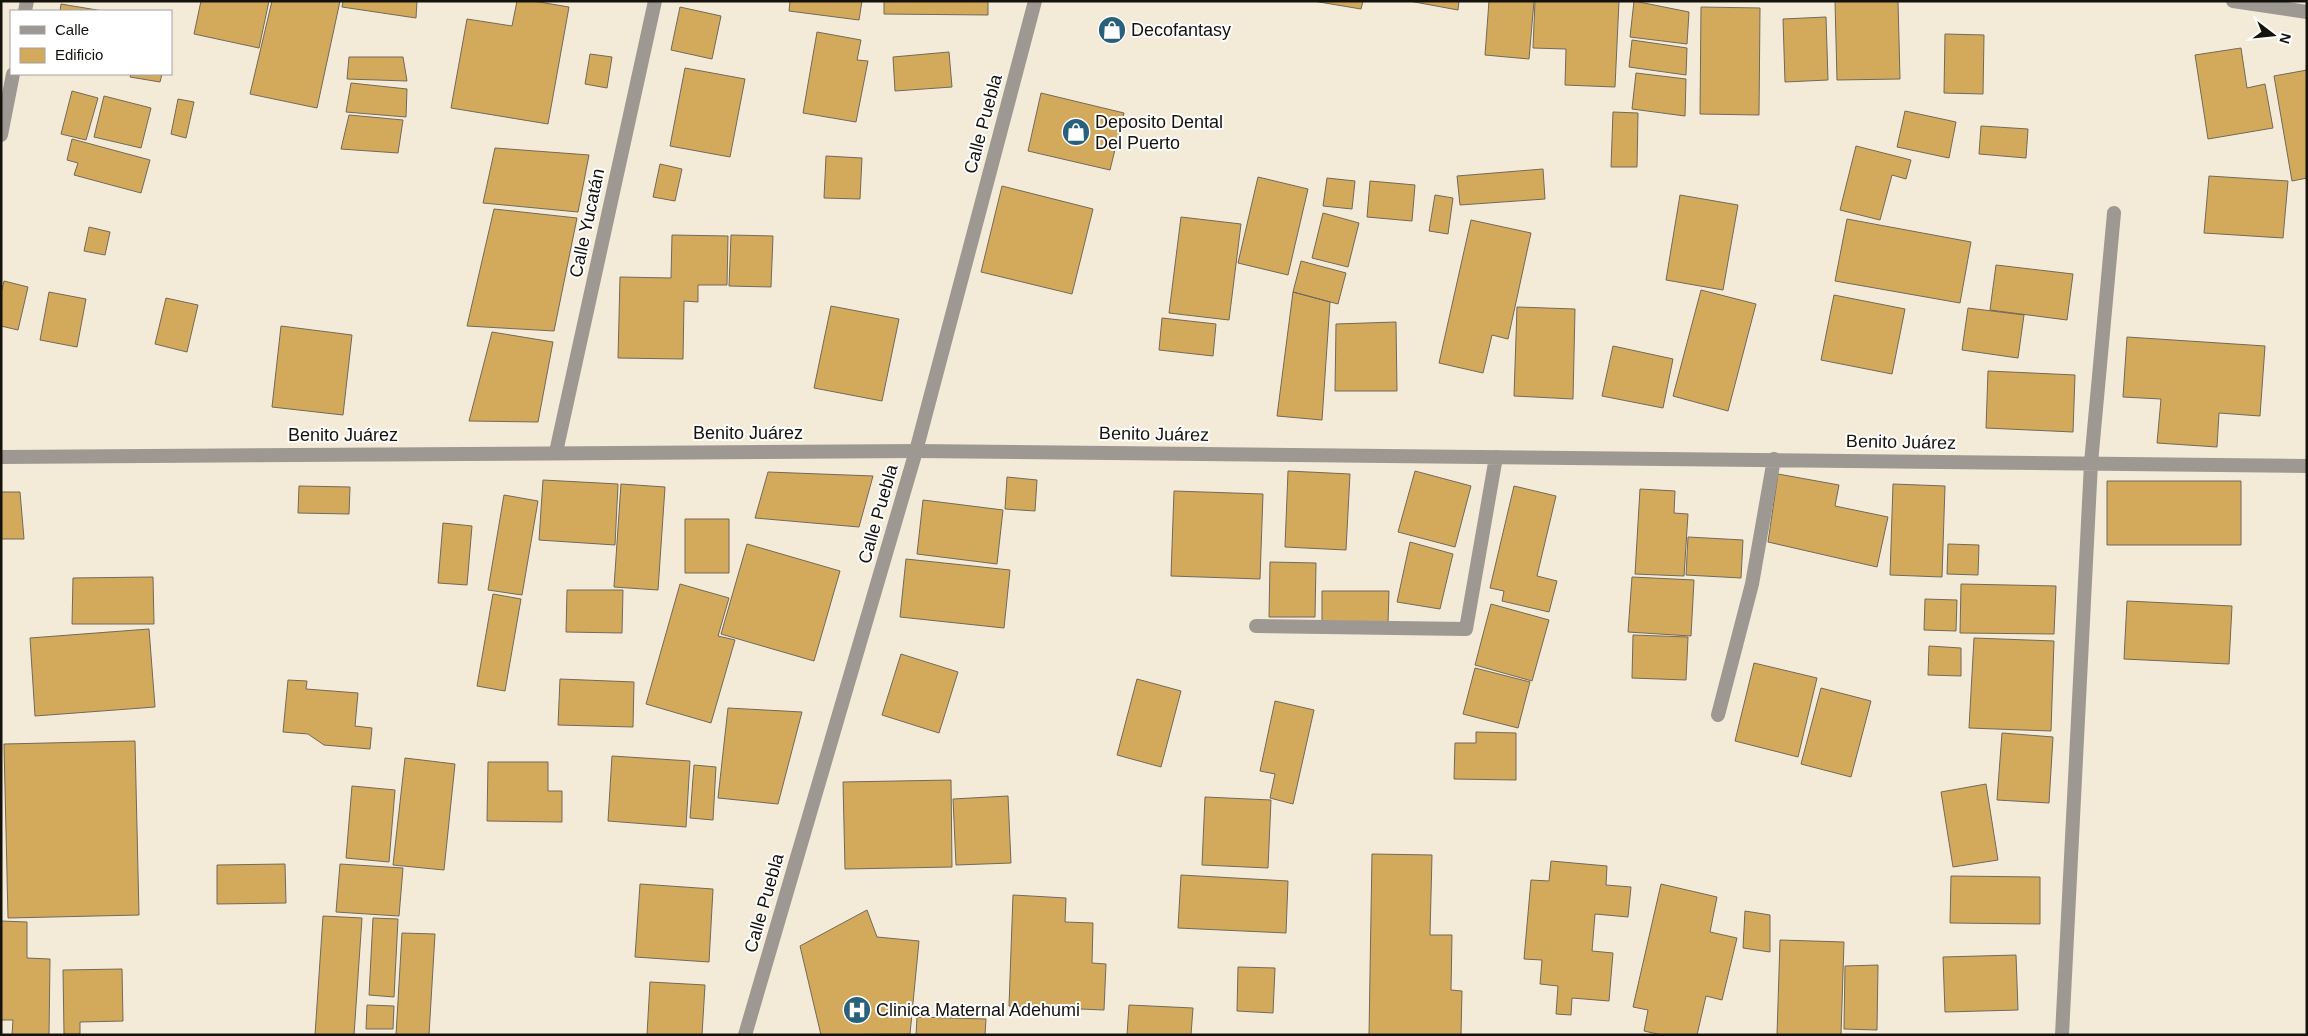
<svg xmlns="http://www.w3.org/2000/svg" width="2308" height="1036" font-family="Arial,sans-serif">
<style>
.building{fill:#d3aa5c;stroke:#72695a}
.lines{fill:none;stroke-linecap:round;stroke-linejoin:round}
.minor{stroke:#9d9992;stroke-width:14}
.tertiary{stroke:#9d9992;stroke-width:14}
.labels{text-anchor:middle;stroke-width:4;stroke-linejoin:round;paint-order:stroke}
.poi-label{font-size:18px;fill:#15120c;stroke:#fff;text-anchor:start}
.street-label{font-size:18px;fill:#15120c;stroke:#fff}
</style>
<rect width="100%" height="100%" fill="#f4ead8"/>
<path class="building" d="M 201,1 L 269,1 L 259,48 L 194,34 Z
M 272,1 L 340,1 L 317,108 L 250,94 Z
M 343,1 L 417,1 L 416,18 L 342,7 Z
M 517,1 L 533,1 L 569,7 L 548,124 L 451,108 L 467,19 L 512,26 Z
M 790,1 L 862,1 L 859,20 L 789,11 Z
M 884,1 L 988,1 L 988,15 L 884,14 Z
M 1313,1 L 1363,1 L 1361,9 Z
M 1409,1 L 1459,1 L 1458,10 Z
M 1489,1 L 1534,1 L 1529,59 L 1485,55 Z
M 1535,1 L 1619,1 L 1615,87 L 1565,85 L 1566,49 L 1533,48 Z
M 1634,1 L 1689,12 L 1687,44 L 1630,37 Z
M 1835,1 L 1898,1 L 1900,79 L 1837,80 Z
M 61,4 L 103,11 L 60,11 Z
M 680,7 L 721,16 L 712,59 L 671,50 Z
M 1701,7 L 1760,8 L 1759,115 L 1700,114 Z
M 1826,17 L 1828,80 L 1785,82 L 1783,19 Z
M 817,32 L 861,40 L 857,60 L 868,61 L 856,122 L 803,113 Z
M 1945,34 L 1984,35 L 1983,94 L 1944,93 Z
M 1632,40 L 1687,48 L 1686,75 L 1629,67 Z
M 2241,48 L 2247,88 L 2265,84 L 2273,128 L 2208,139 L 2195,55 Z
M 949,52 L 952,87 L 895,91 L 893,57 Z
M 590,54 L 612,57 L 607,88 L 585,84 Z
M 349,57 L 403,57 L 407,81 L 347,79 Z
M 685,68 L 745,79 L 730,157 L 670,146 Z
M 2307,70 L 2307,178 L 2292,181 L 2274,76 Z
M 1636,73 L 1686,79 L 1685,116 L 1632,109 Z
M 131,74 L 162,74 L 160,82 L 130,77 Z
M 351,83 L 407,89 L 406,117 L 346,112 Z
M 72,91 L 98,98 L 86,140 L 61,134 Z
M 1041,93 L 1124,113 L 1110,170 L 1028,151 Z
M 104,96 L 151,108 L 141,148 L 94,137 Z
M 178,99 L 194,102 L 186,138 L 171,134 Z
M 1905,111 L 1956,122 L 1949,158 L 1897,147 Z
M 1613,112 L 1638,113 L 1637,167 L 1611,167 Z
M 349,115 L 403,120 L 398,153 L 341,149 Z
M 1981,126 L 2028,129 L 2026,158 L 1979,154 Z
M 72,139 L 150,160 L 141,193 L 74,175 L 78,163 L 67,160 Z
M 1856,146 L 1911,160 L 1906,179 L 1892,175 L 1880,220 L 1840,210 Z
M 495,148 L 589,155 L 578,212 L 483,203 Z
M 826,156 L 862,158 L 860,199 L 824,198 Z
M 660,164 L 682,169 L 675,201 L 653,197 Z
M 1543,169 L 1545,199 L 1460,205 L 1457,176 Z
M 2209,176 L 2288,181 L 2283,238 L 2204,233 Z
M 1258,177 L 1308,189 L 1288,275 L 1238,263 Z
M 1327,178 L 1355,181 L 1352,209 L 1323,206 Z
M 1370,181 L 1415,185 L 1412,221 L 1367,217 Z
M 1002,186 L 1093,209 L 1072,294 L 981,272 Z
M 1435,195 L 1453,198 L 1448,234 L 1429,231 Z
M 1680,195 L 1738,205 L 1723,290 L 1666,280 Z
M 494,209 L 577,218 L 554,331 L 467,326 Z
M 1323,213 L 1359,223 L 1348,267 L 1312,258 Z
M 1181,217 L 1241,224 L 1229,320 L 1169,313 Z
M 1847,219 L 1971,242 L 1960,303 L 1835,281 Z
M 1471,220 L 1531,233 L 1508,339 L 1492,335 L 1483,373 L 1439,363 Z
M 89,227 L 110,232 L 105,255 L 84,251 Z
M 672,235 L 728,236 L 727,285 L 698,285 L 698,302 L 684,301 L 683,359 L 618,358 L 620,277 L 671,278 Z
M 731,235 L 773,236 L 771,287 L 729,286 Z
M 1301,261 L 1346,273 L 1338,304 L 1293,292 Z
M 1996,265 L 2073,274 L 2067,320 L 1990,310 Z
M 4,281 L 28,287 L 18,330 L 1,326 L 1,294 Z
M 1701,290 L 1756,304 L 1728,411 L 1673,396 Z
M 49,292 L 86,299 L 77,347 L 40,340 Z
M 1293,292 L 1330,302 L 1322,420 L 1277,416 Z
M 1834,295 L 1905,309 L 1892,374 L 1821,360 Z
M 166,298 L 198,305 L 187,352 L 155,344 Z
M 831,306 L 899,319 L 882,401 L 814,388 Z
M 1517,307 L 1575,309 L 1573,399 L 1514,396 Z
M 1968,308 L 2024,315 L 2018,358 L 1962,350 Z
M 1162,318 L 1216,324 L 1213,356 L 1159,350 Z
M 1396,322 L 1397,391 L 1335,391 L 1336,324 Z
M 281,326 L 352,335 L 343,415 L 272,407 Z
M 492,332 L 553,342 L 538,422 L 469,421 Z
M 2127,337 L 2265,346 L 2260,416 L 2219,413 L 2217,447 L 2157,443 L 2161,399 L 2123,397 Z
M 1613,346 L 1673,359 L 1663,408 L 1602,396 Z
M 1988,371 L 2075,375 L 2073,432 L 1986,428 Z
M 1288,471 L 1350,474 L 1346,550 L 1285,547 Z
M 1415,471 L 1471,486 L 1455,547 L 1398,532 Z
M 768,472 L 873,476 L 859,527 L 755,518 Z
M 1778,474 L 1839,485 L 1835,506 L 1888,517 L 1877,567 L 1768,542 Z
M 1007,477 L 1037,480 L 1035,511 L 1005,509 Z
M 543,480 L 618,484 L 615,545 L 539,540 Z
M 2107,481 L 2241,481 L 2241,545 L 2107,545 Z
M 621,484 L 665,487 L 658,590 L 614,587 Z
M 1893,484 L 1945,486 L 1942,577 L 1890,575 Z
M 299,486 L 350,487 L 349,514 L 298,513 Z
M 1514,486 L 1556,496 L 1537,576 L 1557,581 L 1549,612 L 1502,601 L 1504,591 L 1490,588 Z
M 1640,489 L 1675,491 L 1674,513 L 1688,514 L 1684,576 L 1635,574 Z
M 1174,491 L 1263,494 L 1260,579 L 1171,576 Z
M 1,492 L 20,492 L 24,539 L 1,539 Z
M 504,495 L 538,501 L 522,595 L 488,590 Z
M 923,500 L 1003,510 L 997,564 L 917,554 Z
M 685,519 L 729,519 L 729,573 L 685,573 Z
M 443,523 L 472,526 L 467,585 L 438,583 Z
M 1688,537 L 1743,540 L 1741,578 L 1686,575 Z
M 1410,542 L 1453,554 L 1440,609 L 1397,602 Z
M 747,544 L 840,571 L 814,661 L 721,634 Z
M 1948,544 L 1979,545 L 1978,575 L 1947,574 Z
M 906,559 L 1010,570 L 1004,628 L 900,617 Z
M 1270,562 L 1316,563 L 1315,617 L 1269,617 Z
M 153,577 L 154,624 L 72,624 L 73,578 Z
M 1632,577 L 1694,580 L 1691,636 L 1628,632 Z
M 680,584 L 729,598 L 718,636 L 735,640 L 711,723 L 646,704 Z
M 1961,584 L 2056,586 L 2054,634 L 1960,633 Z
M 567,590 L 623,590 L 622,633 L 566,632 Z
M 1322,591 L 1389,591 L 1388,623 L 1322,622 Z
M 493,594 L 521,599 L 505,691 L 477,686 Z
M 1925,599 L 1957,600 L 1956,631 L 1924,630 Z
M 2127,601 L 2232,606 L 2229,664 L 2124,659 Z
M 1491,604 L 1549,620 L 1532,681 L 1475,665 Z
M 149,629 L 155,707 L 35,716 L 30,638 Z
M 1633,635 L 1688,637 L 1686,680 L 1632,678 Z
M 1974,638 L 2054,641 L 2051,731 L 1969,728 Z
M 1929,646 L 1961,648 L 1961,676 L 1928,675 Z
M 901,654 L 958,672 L 939,733 L 882,715 Z
M 1754,663 L 1817,678 L 1798,757 L 1735,741 Z
M 1475,668 L 1530,682 L 1518,728 L 1463,714 Z
M 560,679 L 634,682 L 633,727 L 558,725 Z
M 1137,679 L 1181,691 L 1161,767 L 1117,755 Z
M 288,680 L 307,681 L 306,689 L 358,693 L 355,726 L 372,728 L 370,749 L 324,745 L 308,734 L 283,732 Z
M 1821,688 L 1871,701 L 1851,777 L 1801,764 Z
M 1275,701 L 1314,710 L 1293,804 L 1270,798 L 1275,774 L 1260,771 Z
M 728,708 L 802,712 L 778,804 L 718,798 Z
M 1476,732 L 1516,733 L 1516,780 L 1454,779 L 1455,743 L 1476,743 Z
M 2002,733 L 2053,737 L 2049,803 L 1997,800 Z
M 135,741 L 139,915 L 8,918 L 4,744 Z
M 612,756 L 690,761 L 686,827 L 608,821 Z
M 405,758 L 455,764 L 444,870 L 393,865 Z
M 488,762 L 548,762 L 548,791 L 562,791 L 562,822 L 487,821 Z
M 694,765 L 716,767 L 713,820 L 690,818 Z
M 951,780 L 952,867 L 845,869 L 843,782 Z
M 1986,784 L 1998,860 L 1953,867 L 1941,792 Z
M 352,786 L 395,790 L 389,862 L 346,858 Z
M 1008,796 L 1011,863 L 956,865 L 953,799 Z
M 1205,797 L 1271,800 L 1268,868 L 1202,865 Z
M 1372,854 L 1432,855 L 1430,935 L 1452,935 L 1451,990 L 1462,991 L 1461,1035 L 1369,1035 Z
M 1551,861 L 1607,866 L 1606,885 L 1631,887 L 1628,917 L 1595,914 L 1592,951 L 1613,953 L 1609,1001 L 1572,998 L 1571,1015 L 1556,1014 L 1558,986 L 1540,984 L 1542,960 L 1524,959 L 1531,880 L 1549,881 Z
M 285,864 L 286,903 L 217,904 L 217,865 Z
M 340,864 L 403,868 L 399,916 L 336,912 Z
M 1181,875 L 1288,881 L 1286,933 L 1178,928 Z
M 1951,876 L 2040,877 L 2040,924 L 1950,923 Z
M 640,884 L 713,889 L 709,962 L 635,957 Z
M 1661,884 L 1717,897 L 1710,932 L 1737,938 L 1722,1000 L 1706,996 L 1697,1035 L 1662,1035 L 1644,1031 L 1648,1010 L 1633,1007 Z
M 1013,895 L 1066,898 L 1065,922 L 1093,923 L 1092,963 L 1106,964 L 1104,1010 L 1009,1006 Z
M 867,910 L 877,937 L 919,941 L 910,1034 L 821,1035 L 800,946 Z
M 1745,911 L 1770,915 L 1770,952 L 1743,948 Z
M 323,916 L 362,918 L 354,1035 L 315,1035 Z
M 373,918 L 398,919 L 394,997 L 369,995 Z
M 1,921 L 27,922 L 27,958 L 50,959 L 49,1035 L 12,1035 L 13,1020 L 1,1020 Z
M 402,933 L 435,934 L 429,1035 L 396,1035 Z
M 1780,940 L 1844,942 L 1841,1035 L 1777,1035 Z
M 2016,955 L 2018,1010 L 1945,1012 L 1943,957 Z
M 1878,965 L 1877,1030 L 1844,1029 L 1845,966 Z
M 1238,967 L 1275,968 L 1273,1013 L 1237,1011 Z
M 122,969 L 123,1021 L 80,1022 L 80,1034 L 64,1034 L 63,970 Z
M 650,982 L 705,985 L 702,1035 L 647,1035 Z
M 367,1005 L 394,1006 L 393,1029 L 366,1029 Z
M 1129,1005 L 1193,1008 L 1191,1035 L 1127,1035 Z
M 917,1017 L 986,1019 L 985,1035 L 916,1035 Z"/>
<g class="lines">
<path class="minor" d="M 2233,1 L 2307,12
M 25,11 L 27,1
M 1,135 L 13,74
M 556,452 L 655,1
M 1,457 L 916,451 L 2307,466
M 1256,626 L 1466,629 L 1496,457
M 1718,715 L 1752,584 L 1774,459
M 2062,1035 L 2091,463 L 2114,213"/>
<path class="tertiary" d="M 745,1035 L 916,451 L 1035,1"/>
</g>
<defs>
<symbol id="shop-disc" viewBox="-11 -11 22 22"><circle r="9.5" fill="#29617b" stroke="#fff"/><path d="M-5-2.5h2.3a2.7 3.5 0 0 1 5.4 0H5L5.5 6h-11ZM-1.5-2.5h3a1.5 2.3 0 0 0-3 0Z" fill="#fff"/></symbol>
<symbol id="hospital-disc" viewBox="-11 -11 22 22"><circle r="9.5" fill="#29617b" stroke="#fff"/><path d="M-5-5h3v3.5h4V-5h3V5h-3V1.5h-4V5h-3Z" fill="#fff"/></symbol>
</defs>
<g fill-rule="evenodd">
<use href="#shop-disc" x="1096" y="14" width="32" height="32"/>
<use href="#shop-disc" x="1060" y="116" width="32" height="32"/>
<use href="#hospital-disc" x="841" y="994" width="32" height="32"/>
</g>
<g class="labels">
<g class="poi-label">
<text x="1131" y="36">Decofantasy</text>
<text x="1095" y="128">Deposito Dental<tspan x="1095" dy="21">Del Puerto</tspan></text>
<text x="876" y="1016">Clinica Maternal Adehumi</text>
</g>
<g class="street-label">
<text transform="translate(983 124) rotate(-75)" y="6">Calle Puebla</text>
<text transform="translate(587 223) rotate(-78)" y="6">Calle Yucatán</text>
<text x="748" y="439">Benito Juárez</text>
<text transform="translate(1154 434) rotate(1)" y="6">Benito Juárez</text>
<text x="343" y="441">Benito Juárez</text>
<text transform="translate(1901 442) rotate(1)" y="6">Benito Juárez</text>
<text transform="translate(878 514) rotate(-74)" y="6">Calle Puebla</text>
<text transform="translate(764 903) rotate(-74)" y="6">Calle Puebla</text>
</g>
</g>
<rect width="2308" height="1036" fill="none" stroke="#15120c" stroke-width="5"/>
<rect x="10" y="10" width="162" height="65" fill="#ffffff" stroke="#a1a09e"/>
<rect x="20" y="26" width="25" height="8" fill="#9d9992" stroke="#a1a09e"/>
<text x="55" y="35" font-size="15" fill="#15120c">Calle</text>
<rect x="20" y="48" width="25" height="15" fill="#d3aa5c" stroke="#a1a09e"/>
<text x="55" y="60" font-size="15" fill="#15120c">Edificio</text>
<g transform="translate(2273 35) rotate(106)" stroke="#ffffff" stroke-width="4" paint-order="stroke">
<path d="M0-4L9 19L0 12L-9 19Z" fill="#15120c"/>
<text y="-8" font-size="14" font-weight="bold" text-anchor="middle" fill="#15120c">N</text>
</g>
</svg>
